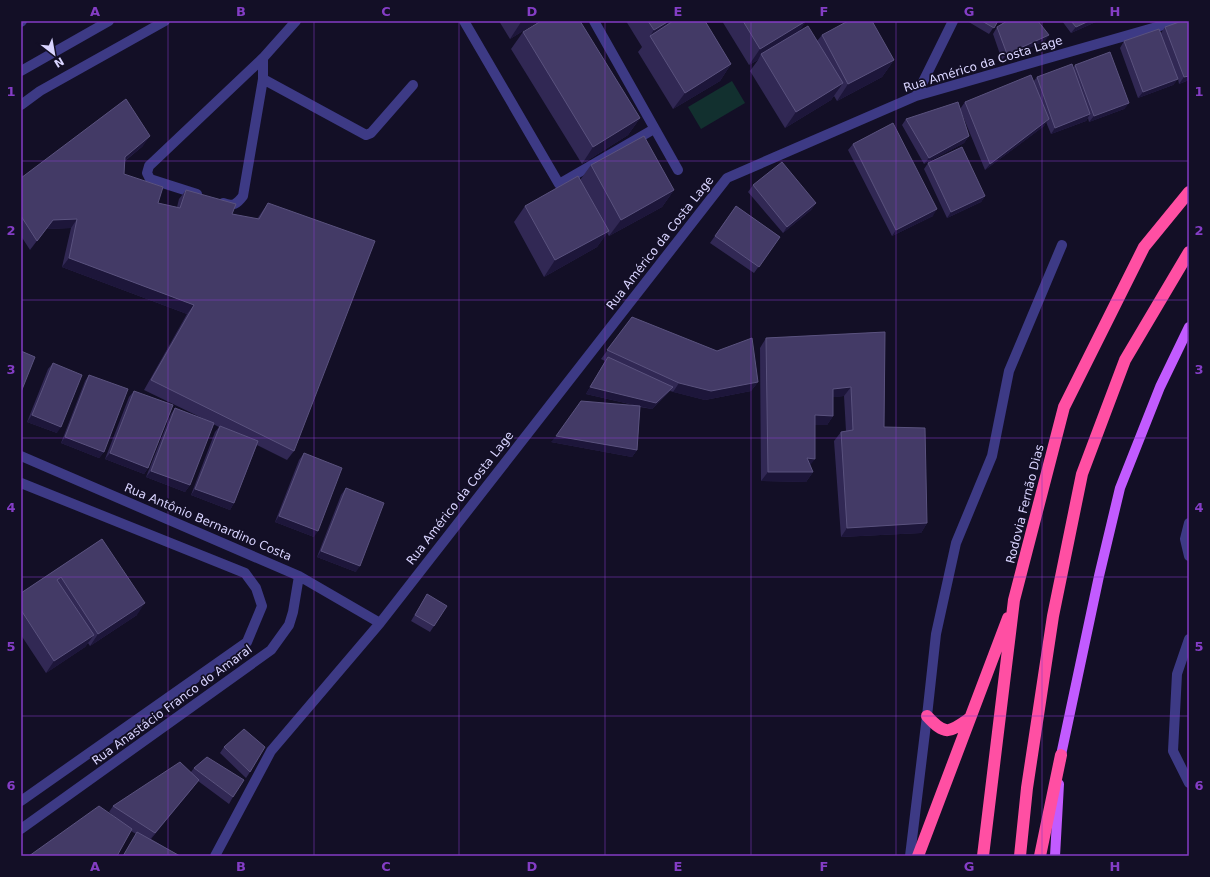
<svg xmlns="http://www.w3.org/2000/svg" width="1210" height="877" font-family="'DejaVu Sans',sans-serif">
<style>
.green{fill:#12302f}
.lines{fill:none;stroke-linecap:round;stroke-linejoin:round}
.minor{stroke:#3d3a85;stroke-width:10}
.major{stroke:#c25bff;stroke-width:10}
.highway{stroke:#ff4fa3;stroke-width:12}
.wall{fill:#312854}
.shaded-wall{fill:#1d163a}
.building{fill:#433a66;stroke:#5a527e}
.grid{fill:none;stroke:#843dc5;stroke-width:1;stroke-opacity:0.55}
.labels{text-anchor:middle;stroke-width:3.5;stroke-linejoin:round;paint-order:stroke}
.street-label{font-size:12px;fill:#d9d4ff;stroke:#130f26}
.neatline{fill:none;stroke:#843dc5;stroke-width:1.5}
.grid-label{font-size:13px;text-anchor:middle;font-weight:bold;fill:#843dc5}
</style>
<rect width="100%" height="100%" fill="#130f26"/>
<path class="green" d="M 732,81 L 745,103 L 701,129 L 688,107 Z"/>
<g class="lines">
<path class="minor" d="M 464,21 L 559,184 L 654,129
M 594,21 L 678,170
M 21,22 L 22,21
M 21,71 L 109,21
M 263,79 L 366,135 L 371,133 L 413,85
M 916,96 L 953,21
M 21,105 L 40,91 L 165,21
M 197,194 L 150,179 L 147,173 L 149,166 L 263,58 L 296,21
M 223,203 C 233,207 237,204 243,196 L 263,79 L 263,58
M 21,456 L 299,576 L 380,623
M 21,483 L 245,573 L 256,588 L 262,606 L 247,642 L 21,801
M 1189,523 L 1185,539 L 1189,556
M 1189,639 L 1177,674 L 1173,751 L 1189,783
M 21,829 L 271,650 L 289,625 L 293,612 L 299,576
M 215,856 L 271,751 L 380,623 L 727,178 L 916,96 L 1167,24 L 1174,21
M 910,856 L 927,716 L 936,634 L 956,543 L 992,456 L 1009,371 L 1062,245"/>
<path class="major" d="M 1060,762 L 1061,755 L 1099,576 L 1120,488 L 1160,387 L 1189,327
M 1055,856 L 1059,784"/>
<path class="highway" d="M 927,716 C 946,737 950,732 970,718
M 918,856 L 1008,618
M 983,856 L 1014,600 L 1064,407 L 1144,247 L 1189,192
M 1020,856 L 1027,788 L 1053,616 L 1082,474 L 1125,360 L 1189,252
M 1040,856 L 1061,755"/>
</g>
<path class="wall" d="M 499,21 L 539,21 L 510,39 Z
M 626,21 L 705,21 L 731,64 L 720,81 L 673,109 L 638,52 L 642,47 Z
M 722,21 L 806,21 L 799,31 L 817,41 L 822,35 L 894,60 L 882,77 L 837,101 L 834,96 L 831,100 L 785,128 L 750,71 L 758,60 L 749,65 Z
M 967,21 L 998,21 L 989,34 Z
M 1062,21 L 1098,21 L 1071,33 Z
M 997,27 L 1045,41 L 1002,60 L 993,34 Z
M 1165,27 L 1189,80 L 1179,84 L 1178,79 L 1173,85 L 1138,98 L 1120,48 L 1124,41 L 1161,33 Z
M 523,32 L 640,118 L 628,135 L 582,164 L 511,49 Z
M 1075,65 L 1129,103 L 1124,109 L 1089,122 L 1088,118 L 1086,121 L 1051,134 L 1046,122 L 1044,126 L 985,170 L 960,109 L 969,136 L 964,143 L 924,164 L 902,125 L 906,119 L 960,109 L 965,102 L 1033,82 L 1037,77 L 1073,68 Z
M 853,144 L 933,216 L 892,236 L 848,150 Z
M 143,146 L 125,161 L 124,174 L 158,203 L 177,207 L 179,199 L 186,190 L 232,214 L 257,219 L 268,203 L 294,451 L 287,460 L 257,445 L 234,503 L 230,510 L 191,495 L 215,432 L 219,427 L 213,424 L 190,485 L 185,492 L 146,477 L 171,414 L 175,408 L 204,419 L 144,390 L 187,314 L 62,267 L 71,228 L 46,229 L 30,250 L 21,236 L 21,178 Z
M 928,163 L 985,196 L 981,202 L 947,218 L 924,169 Z
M 591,165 L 674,190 L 662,207 L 609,236 L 607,233 L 597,247 L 544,277 L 514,222 L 525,206 L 580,180 Z
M 753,185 L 816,203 L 811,210 L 783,233 L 748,192 Z
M 736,206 L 780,237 L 754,273 L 710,243 Z
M 632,317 L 758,382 L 751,391 L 705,400 L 670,391 L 652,409 L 640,407 L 637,450 L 632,457 L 551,442 L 638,406 L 586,394 L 605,361 L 601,359 Z
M 885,332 L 884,427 L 927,523 L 921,533 L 841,537 L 834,441 L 841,432 L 846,431 L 844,396 L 833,397 L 833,416 L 827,425 L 815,425 L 810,466 L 813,472 L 806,482 L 761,481 L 760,348 L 766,338 Z
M 53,363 L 57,433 L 27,422 L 48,369 Z
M 89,375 L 104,452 L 99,458 L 61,443 L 85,381 Z
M 134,391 L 148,468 L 144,474 L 105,459 L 129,397 Z
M 304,453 L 314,537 L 275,522 L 299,460 Z
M 346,488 L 356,572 L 317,557 L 341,495 Z
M 102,539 L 137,615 L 90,646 L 88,643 L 85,647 L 46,673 L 21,635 L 21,593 Z
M 427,594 L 434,626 L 430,632 L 411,621 Z
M 224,747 L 250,772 L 246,778 L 220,753 Z
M 194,768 L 233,797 L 229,804 L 198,781 L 192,789 L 151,839 L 180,856 L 123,856 L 136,834 L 131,831 L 109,812 L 113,806 L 191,772 Z"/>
<path class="shaded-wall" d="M 523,21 L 539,21 L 510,39 L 521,22 Z
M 669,21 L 685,21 L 650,36 L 654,30 Z
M 806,21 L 795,37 L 761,54 L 758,60 L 749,65 L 760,49 Z
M 1089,21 L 1098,21 L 1071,33 L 1076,27 Z
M 1049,35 L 1045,41 L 1002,60 L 1007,54 Z
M 894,60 L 882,77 L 837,101 L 848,84 Z
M 731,64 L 720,81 L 673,109 L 685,93 Z
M 1189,76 L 1189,80 L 1179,84 L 1184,77 Z
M 1178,79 L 1173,85 L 1138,98 L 1143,92 Z
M 843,83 L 831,100 L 785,128 L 796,112 Z
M 1129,103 L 1124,109 L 1089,122 L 1094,116 Z
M 1090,114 L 1086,121 L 1051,134 L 1055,128 Z
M 640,118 L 628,135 L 582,164 L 593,147 Z
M 1049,119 L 1044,126 L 985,170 L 990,164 Z
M 150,136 L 143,146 L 118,166 L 125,157 Z
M 969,136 L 964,143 L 924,164 L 929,158 Z
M 674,190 L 662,207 L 609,236 L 621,220 Z
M 985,196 L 981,202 L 947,218 L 951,212 Z
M 816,203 L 811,210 L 783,233 L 787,227 Z
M 937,209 L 933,216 L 892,236 L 896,230 Z
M 77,219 L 71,228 L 46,229 L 30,250 L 53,220 Z
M 609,231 L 597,247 L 544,277 L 555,260 Z
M 69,258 L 194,305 L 187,314 L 62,267 Z
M 758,382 L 751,391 L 705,400 L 673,392 L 679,383 Z
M 590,387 L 673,387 L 668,393 L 652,409 L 586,394 Z
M 851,387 L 844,396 L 826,398 L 833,389 Z
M 32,415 L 61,427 L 57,433 L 27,422 Z
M 815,415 L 833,416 L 827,425 L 809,425 Z
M 556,436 L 637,450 L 632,457 L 551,442 Z
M 65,437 L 104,452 L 99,458 L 61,443 Z
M 110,453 L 148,468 L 144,474 L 105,459 Z
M 807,458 L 815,459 L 808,468 Z
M 151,471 L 190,485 L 185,492 L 146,477 Z
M 768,472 L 813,472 L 806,482 L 761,481 Z
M 195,489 L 234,503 L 230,510 L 191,495 Z
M 279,516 L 318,531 L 314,537 L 275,522 Z
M 927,523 L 921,533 L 841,537 L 847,528 Z
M 321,551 L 360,566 L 356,572 L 317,557 Z
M 145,603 L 137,615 L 90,646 L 98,634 Z
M 94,635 L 85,647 L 46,673 L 54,661 Z
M 199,780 L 192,789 L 148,842 L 155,833 Z"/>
<path class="building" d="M 541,21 L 580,21 L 640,118 L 593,147 L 523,32 Z
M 648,21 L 669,21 L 654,30 Z
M 673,21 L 705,21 L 731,64 L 685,93 L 650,36 Z
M 743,21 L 806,21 L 760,49 Z
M 848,21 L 872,21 L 894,60 L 848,84 L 822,35 Z
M 982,21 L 998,21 L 994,28 Z
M 1007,21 L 1038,21 L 1049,35 L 1007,54 L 997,27 Z
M 1071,21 L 1089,21 L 1076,27 Z
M 1182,21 L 1189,21 L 1189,76 L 1184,77 L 1165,27 Z
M 808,26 L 843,83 L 796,112 L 761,54 Z
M 1159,29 L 1178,79 L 1143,92 L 1124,41 Z
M 1110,52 L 1129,103 L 1094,116 L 1075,65 Z
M 1072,64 L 1090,114 L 1055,128 L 1037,77 Z
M 1031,75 L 1049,119 L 990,164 L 965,102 Z
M 126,99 L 150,136 L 125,157 L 124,174 L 163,187 L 158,203 L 180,208 L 186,190 L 236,204 L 232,214 L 259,219 L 268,203 L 375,241 L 294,451 L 151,380 L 194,305 L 69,258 L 77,219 L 53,220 L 37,241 L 21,216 L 21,178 Z
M 958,102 L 969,136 L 929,158 L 906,119 Z
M 893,123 L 937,209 L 896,230 L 853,144 Z
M 644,136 L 674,190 L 621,220 L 591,165 Z
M 962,147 L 985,196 L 951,212 L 928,163 Z
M 782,162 L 816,203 L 787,227 L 753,185 Z
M 578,176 L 609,231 L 555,260 L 525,206 Z
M 736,206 L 780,237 L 759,267 L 715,236 Z
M 632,317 L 717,351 L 752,338 L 758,382 L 711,391 L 679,383 L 607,350 Z
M 885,332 L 884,427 L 925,428 L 927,523 L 847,528 L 841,432 L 853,430 L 851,387 L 833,389 L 833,416 L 815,415 L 815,459 L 807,458 L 813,472 L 768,472 L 766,338 Z
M 21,351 L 35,357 L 21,392 Z
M 608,357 L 673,387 L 656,403 L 590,387 Z
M 53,363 L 82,375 L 61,427 L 32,415 Z
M 89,375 L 128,389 L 104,452 L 65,437 Z
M 134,391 L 173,405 L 148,468 L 110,453 Z
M 581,401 L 640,406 L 637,450 L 556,436 Z
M 175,408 L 214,423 L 190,485 L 151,471 Z
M 220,426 L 258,441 L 234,503 L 195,489 Z
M 304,453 L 342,468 L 318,531 L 279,516 Z
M 346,488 L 384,503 L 360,566 L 321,551 Z
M 102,539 L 145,603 L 98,634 L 61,577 L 57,580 L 94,635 L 54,661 L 21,610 L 21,593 Z
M 427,594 L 447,606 L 434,626 L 415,615 Z
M 244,729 L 265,747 L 250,772 L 224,747 Z
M 207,757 L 244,780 L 233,797 L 194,768 Z
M 180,762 L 199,780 L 155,833 L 113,806 Z
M 99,806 L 132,829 L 117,856 L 29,856 Z
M 137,832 L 180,856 L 123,856 Z"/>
<path class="grid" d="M 168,21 L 168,856M 314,21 L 314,856M 459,21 L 459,856M 605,21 L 605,856M 751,21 L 751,856M 896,21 L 896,856M 1042,21 L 1042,856M 21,161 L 1189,161M 21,300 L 1189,300M 21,438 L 1189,438M 21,577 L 1189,577M 21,716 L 1189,716"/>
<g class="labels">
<g class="street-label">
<text transform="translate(983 64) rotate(-17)" y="4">Rua Américo da Costa Lage</text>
<text transform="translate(660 243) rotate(-52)" y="4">Rua Américo da Costa Lage</text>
<text transform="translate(460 498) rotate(-52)" y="4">Rua Américo da Costa Lage</text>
<text transform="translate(1025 504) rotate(-76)" y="4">Rodovia Fernão Dias</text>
<text transform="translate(208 522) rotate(23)" y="4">Rua Antônio Bernardino Costa</text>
<text transform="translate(172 705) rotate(-36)" y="4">Rua Anastácio Franco do Amaral</text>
</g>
</g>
<rect width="1210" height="877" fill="none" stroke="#130f26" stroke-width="44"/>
<g transform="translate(54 54) rotate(149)" stroke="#130f26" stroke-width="3" paint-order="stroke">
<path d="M0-3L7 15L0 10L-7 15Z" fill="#d9d4ff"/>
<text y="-6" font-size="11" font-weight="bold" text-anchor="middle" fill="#d9d4ff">N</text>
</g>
<rect x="22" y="22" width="1166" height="833" class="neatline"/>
<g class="grid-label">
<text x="95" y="16">A</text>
<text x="241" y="16">B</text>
<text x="386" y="16">C</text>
<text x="532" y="16">D</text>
<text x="678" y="16">E</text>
<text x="824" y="16">F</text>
<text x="969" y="16">G</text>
<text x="1115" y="16">H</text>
<text x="11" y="96">1</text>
<text x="1199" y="96">1</text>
<text x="11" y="235">2</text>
<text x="1199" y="235">2</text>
<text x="11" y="374">3</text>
<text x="1199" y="374">3</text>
<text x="11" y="512">4</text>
<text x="1199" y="512">4</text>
<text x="11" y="651">5</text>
<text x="1199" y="651">5</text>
<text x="11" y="790">6</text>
<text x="1199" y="790">6</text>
<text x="95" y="871">A</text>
<text x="241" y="871">B</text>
<text x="386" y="871">C</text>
<text x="532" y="871">D</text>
<text x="678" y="871">E</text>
<text x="824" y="871">F</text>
<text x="969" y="871">G</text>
<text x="1115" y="871">H</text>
</g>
</svg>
